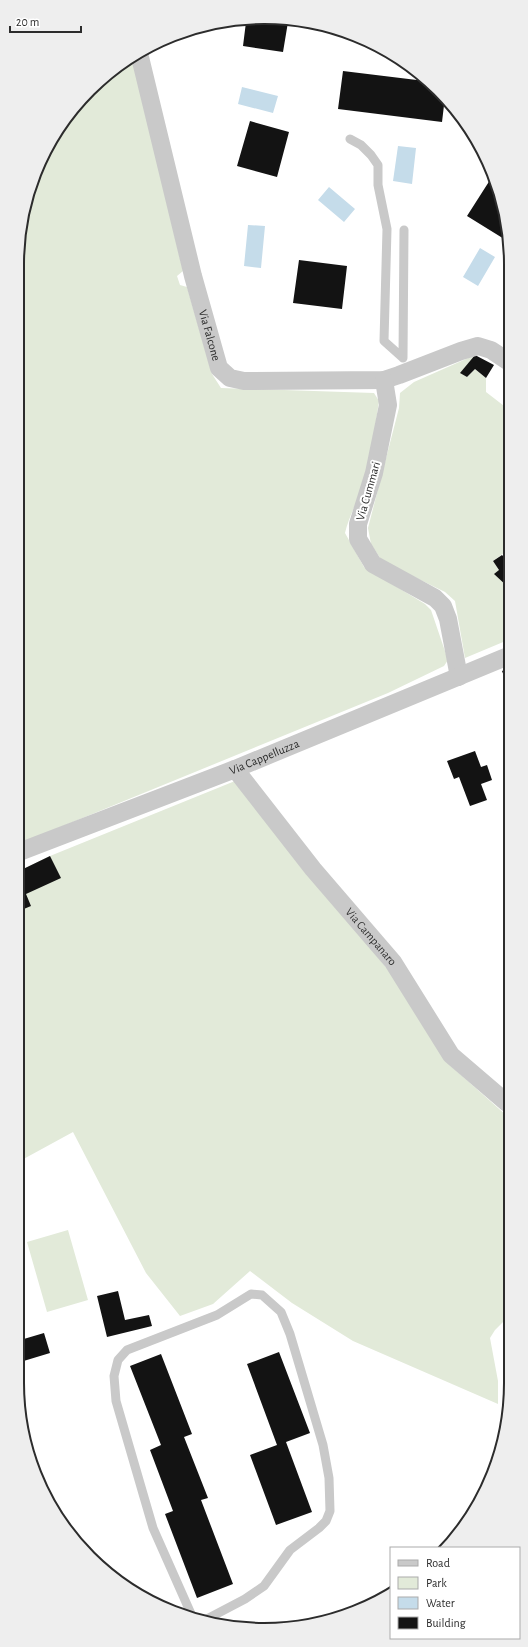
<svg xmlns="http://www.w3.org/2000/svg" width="528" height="1647" font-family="'Alegreya Sans',sans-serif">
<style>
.green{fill:#e2ead9}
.water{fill:#c5dcea}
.building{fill:#131313}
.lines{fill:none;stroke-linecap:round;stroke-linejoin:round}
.lane{stroke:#c9c9c9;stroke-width:9}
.street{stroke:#c9c9c9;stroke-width:18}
.labels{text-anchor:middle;stroke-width:4;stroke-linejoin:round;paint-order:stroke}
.street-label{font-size:12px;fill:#2c2c2c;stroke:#fff}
.rim{fill:none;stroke:#2c2c2c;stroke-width:2}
</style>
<rect width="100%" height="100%" fill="#fff"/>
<path class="green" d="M 132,57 L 183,271 L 177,276 L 180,285 L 187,287 L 212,374 L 221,388 L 374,393 L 379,401 L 369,468 C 364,491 350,511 345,533 L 364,567 L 425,604 L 431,610 L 448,660 L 444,666 L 388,693 L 19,844 L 22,216 L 59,127 L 127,59 Z
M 475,355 L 461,373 L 467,377 L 475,369 L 486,378 L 486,392 L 508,409 L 508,550 L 493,561 C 512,586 508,611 508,640 L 465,658 L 455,601 L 445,592 L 382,561 L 371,544 L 368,528 L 399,408 L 400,393 L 414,382 Z
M 235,781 L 393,976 L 452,1067 L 507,1116 L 506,1319 L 495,1330 L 490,1338 L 498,1381 L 498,1404 L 353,1341 L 292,1303 L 250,1271 L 213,1304 L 180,1316 L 146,1273 L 73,1132 L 18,1162 L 19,871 L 50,856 Z
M 68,1230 L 88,1300 L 47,1312 L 27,1242 Z"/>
<path class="water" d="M 242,87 L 278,96 L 273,113 L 238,104 Z
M 398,146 L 416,148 L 412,184 L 393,181 Z
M 329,187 L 355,209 L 344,222 L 318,200 Z
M 248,225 L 265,226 L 261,268 L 244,266 Z
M 480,248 L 495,257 L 478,286 L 463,277 Z"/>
<path class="building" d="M 246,22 L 288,22 L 283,52 L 243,46 Z
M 343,71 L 425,81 L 445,97 L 442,122 L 338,109 Z
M 250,121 L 289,132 L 277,177 L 237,166 Z
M 490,180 L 494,183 L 509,232 L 509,242 L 467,216 Z
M 299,260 L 347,266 L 342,309 L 293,303 Z
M 475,355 L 494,365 L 486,378 L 475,369 L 467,377 L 460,373 Z
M 502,555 L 508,561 L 508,587 L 494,574 L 499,570 L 493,561 Z
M 508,668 L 508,686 L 502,671 Z
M 475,751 L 481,767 L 487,765 L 492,780 L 481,784 L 487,800 L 470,806 L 459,777 L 454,779 L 447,761 Z
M 50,856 L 61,878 L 26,894 L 31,906 L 19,911 L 19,871 Z
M 118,1291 L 125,1320 L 149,1315 L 152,1326 L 107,1337 L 97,1296 Z
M 44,1333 L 50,1353 L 17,1363 L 17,1341 Z
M 279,1352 L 310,1433 L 286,1442 L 312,1512 L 276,1525 L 250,1455 L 277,1445 L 247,1364 Z
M 161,1354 L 192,1434 L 184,1437 L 208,1498 L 201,1500 L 233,1584 L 197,1598 L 165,1514 L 173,1511 L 150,1450 L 161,1445 L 130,1366 Z"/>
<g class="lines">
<path class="lane" d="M 350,139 L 361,145 L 371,155 L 378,165 L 378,185 L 387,229 L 384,341 L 403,358
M 403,358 L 404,230
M 192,1616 L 153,1528 L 116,1401 L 114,1376 L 118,1360 L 127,1350 L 217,1315 L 251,1294 L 262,1295 L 281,1312 L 290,1334 L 323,1445 L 329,1478 L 330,1511 L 326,1521 L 319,1528 L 290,1550 L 264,1586 L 245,1599 L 205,1620"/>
<g class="street">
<path id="s1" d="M 139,53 L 193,276 L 219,368 L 230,378 L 244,381 L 384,380 L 399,375 L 461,351 L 478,346 L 491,350 L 509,362"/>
<path d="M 384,380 L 388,405 L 374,473 L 358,524 L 358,539 L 373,564 L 435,598 L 443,606 L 448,619 L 459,677"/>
<path id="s2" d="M 235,769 L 313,869 L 393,962 L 451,1055 L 507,1103"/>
<path id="s3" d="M 19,852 L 235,769 L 508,656"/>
</g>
</g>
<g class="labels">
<g class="street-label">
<text dy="4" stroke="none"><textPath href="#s1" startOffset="291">Via Falcone</textPath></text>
<text transform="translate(368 491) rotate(-74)" y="4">Via Cummari</text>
<text dy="4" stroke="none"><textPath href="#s3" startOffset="263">Via Cappelluzza</textPath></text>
<text dy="4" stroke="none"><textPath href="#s2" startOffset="216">Via Campanaro</textPath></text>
</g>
</g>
<path d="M0 0H528V1647H0ZM264 24H264A240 240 0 0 1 504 264V1383A240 240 0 0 1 264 1623H264A240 240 0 0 1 24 1383V264A240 240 0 0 1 264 24Z" fill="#eee" fill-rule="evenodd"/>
<path class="rim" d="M264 24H264A240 240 0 0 1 504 264V1383A240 240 0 0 1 264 1623H264A240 240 0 0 1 24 1383V264A240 240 0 0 1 264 24Z"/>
<rect x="390" y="1547" width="130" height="92" fill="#ffffff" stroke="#ababab"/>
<rect x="398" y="1560" width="20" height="6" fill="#c9c9c9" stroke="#ababab"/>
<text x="426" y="1567" font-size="12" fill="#2c2c2c">Road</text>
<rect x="398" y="1577" width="20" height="12" fill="#e2ead9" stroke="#ababab"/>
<text x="426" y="1587" font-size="12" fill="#2c2c2c">Park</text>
<rect x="398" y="1597" width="20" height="12" fill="#c5dcea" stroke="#ababab"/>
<text x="426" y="1607" font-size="12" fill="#2c2c2c">Water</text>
<rect x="398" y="1617" width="20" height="12" fill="#131313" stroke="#ababab"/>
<text x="426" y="1627" font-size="12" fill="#2c2c2c">Building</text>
<path d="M10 26v6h71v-6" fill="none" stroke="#2c2c2c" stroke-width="2"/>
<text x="16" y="26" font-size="12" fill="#2c2c2c" stroke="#ffffff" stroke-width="3" paint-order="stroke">20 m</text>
</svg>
